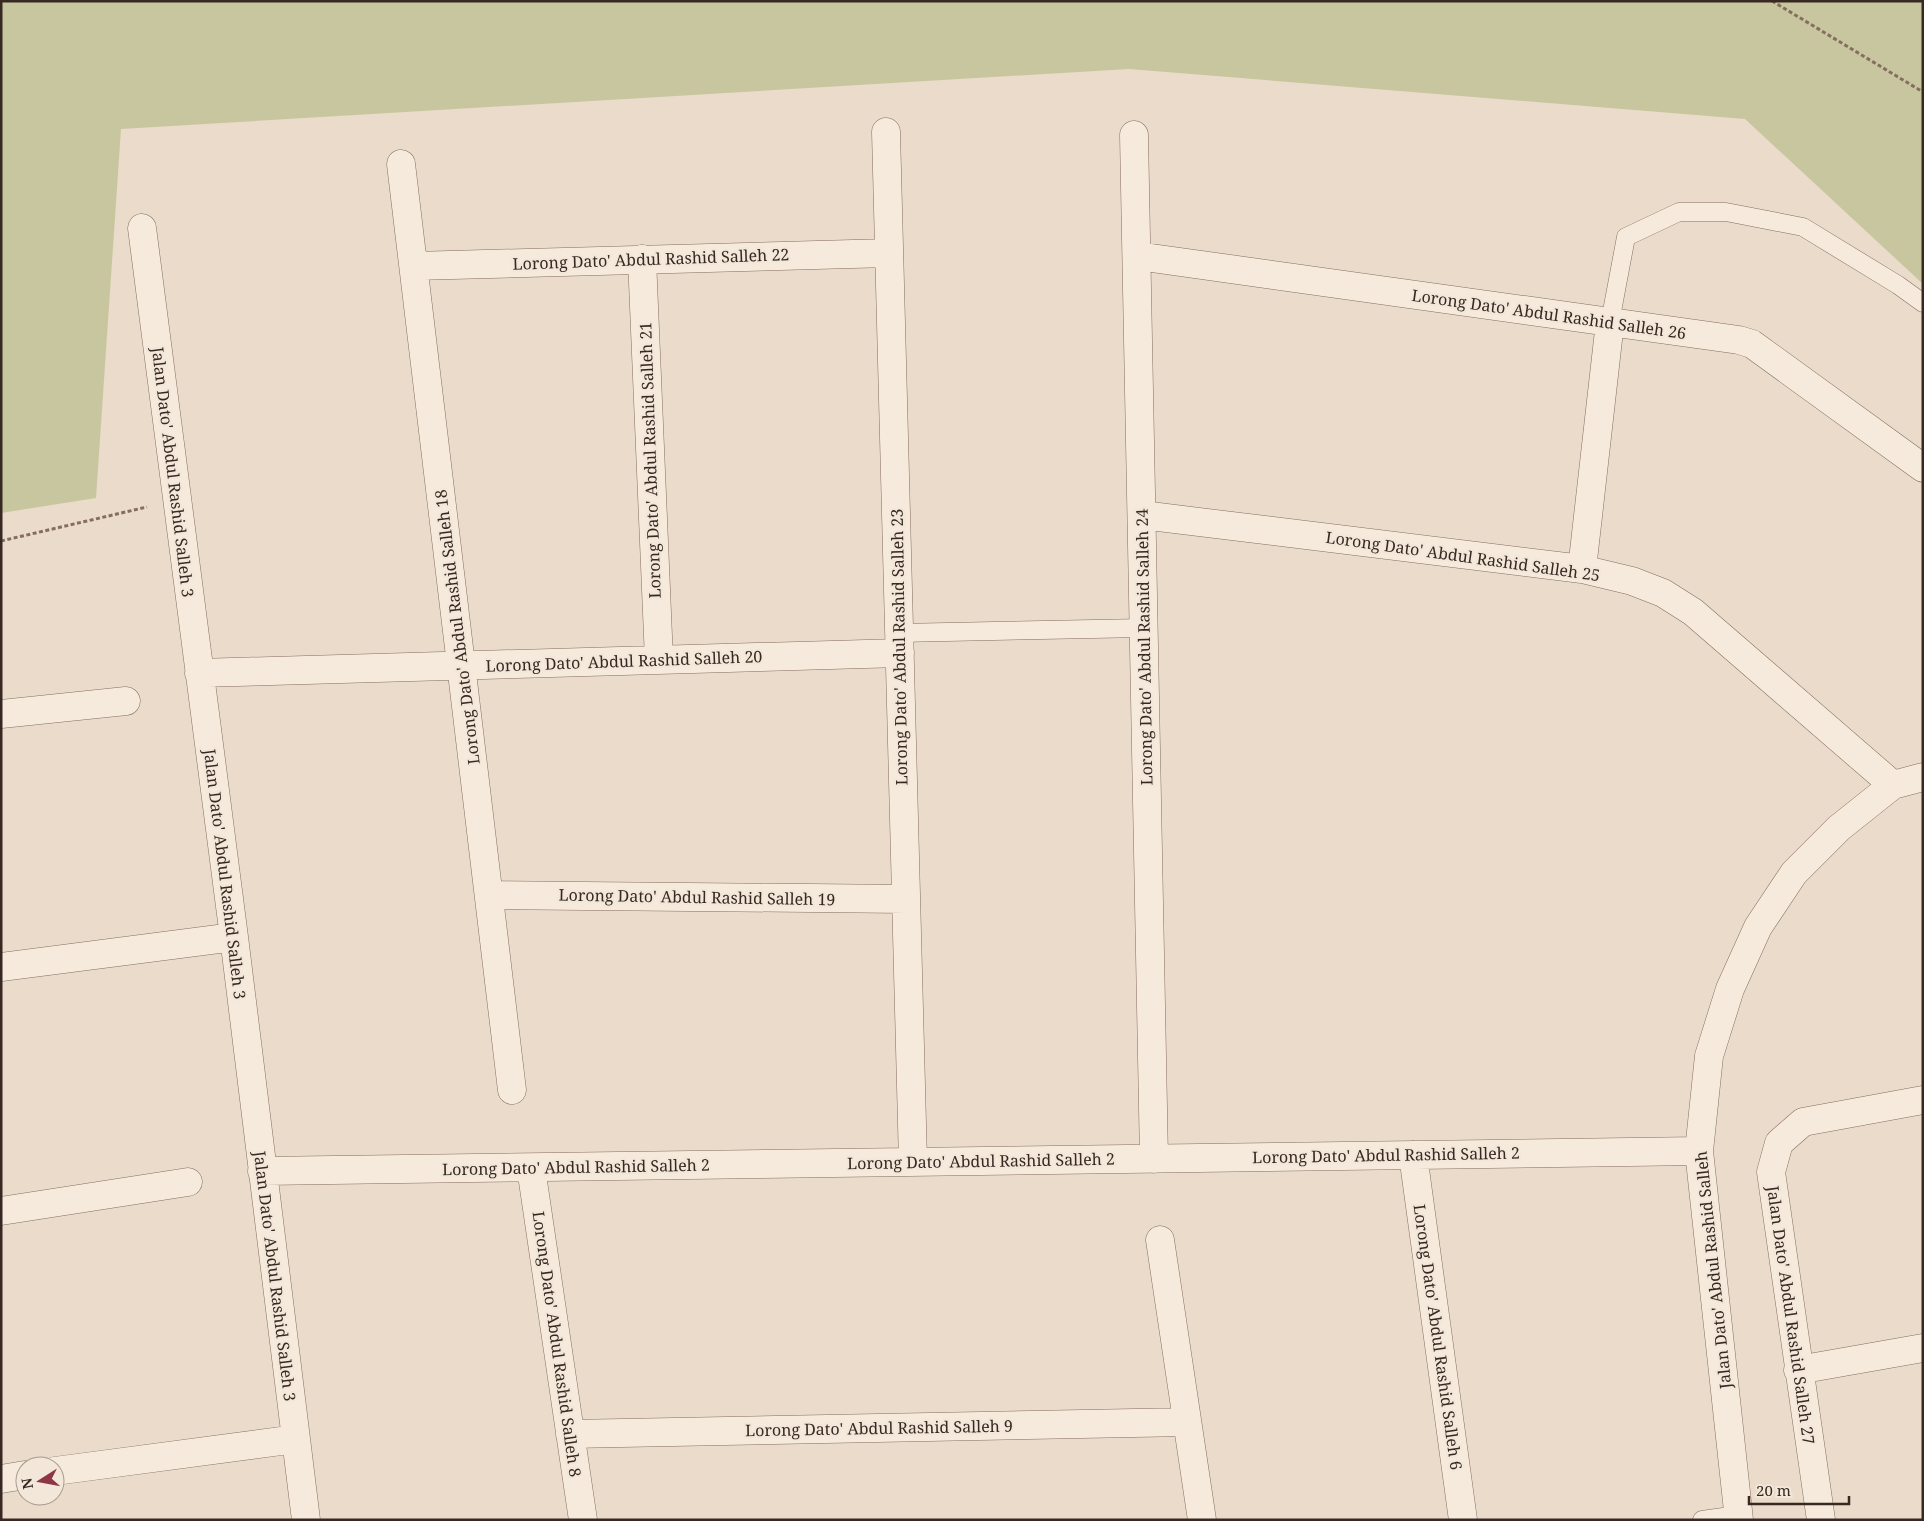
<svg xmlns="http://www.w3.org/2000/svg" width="1924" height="1521" font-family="'Noto Serif',serif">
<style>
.green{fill:#c8c69f}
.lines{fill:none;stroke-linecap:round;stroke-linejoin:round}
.lane-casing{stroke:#856e60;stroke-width:19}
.street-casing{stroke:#856e60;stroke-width:29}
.path{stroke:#856e60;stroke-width:3;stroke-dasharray:4 2.5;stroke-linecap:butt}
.lane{stroke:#f6eadc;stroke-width:18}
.street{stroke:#f6eadc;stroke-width:28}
.labels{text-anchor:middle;stroke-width:4.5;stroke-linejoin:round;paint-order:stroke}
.street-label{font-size:16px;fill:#372922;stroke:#f2e7d9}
</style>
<rect width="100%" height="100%" fill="#eadbca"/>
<path class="green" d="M 1,1 L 1923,1 L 1923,284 L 1745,119 L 1129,69 L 121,129 L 96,498 L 1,513 Z"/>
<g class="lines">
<defs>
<path id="lane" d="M 1610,322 L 1626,237 L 1679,212 L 1726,212 L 1803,227 L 1898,285 L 1923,303
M 899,633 L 1144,628
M 1702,1520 L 1738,1515"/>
<path id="street" d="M 886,132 L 913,1162
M 1134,135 L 1154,1159
M 401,164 L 512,1090
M 142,228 L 234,937 L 306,1520
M 1137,256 L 1739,340 L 1752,344 L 1923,468
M 642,259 L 659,660
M 414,266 L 889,253
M 1142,515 L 1582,569 L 1632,581 L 1663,593 L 1693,612 L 1893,785
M 1582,569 L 1610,322
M 199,673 L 900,653
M 1,714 L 126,701
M 489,895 L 906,899
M 1,967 L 234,937
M 1413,1155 L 1463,1520
M 531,1168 L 583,1520
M 262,1171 L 1699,1151
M 1,1211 L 188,1182
M 1160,1240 L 1202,1520
M 1798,1370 L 1923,1348
M 570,1434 L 1187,1422
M 55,1471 L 296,1439
M 1,1479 L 25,1475
M 1739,1520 L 1699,1151 L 1709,1056 L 1730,989 L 1758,927 L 1794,873 L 1839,828 L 1893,785 L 1923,777
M 1821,1520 L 1771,1172 L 1779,1143 L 1803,1122 L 1923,1100"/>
</defs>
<use href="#lane" class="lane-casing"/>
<use href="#street" class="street-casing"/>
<path class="path" d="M 1772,1 L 1923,92
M 1,541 L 147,507"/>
<use href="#lane" class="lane"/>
<use href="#street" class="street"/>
</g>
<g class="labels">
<g class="street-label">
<text transform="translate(651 259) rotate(-2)" y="6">Lorong Dato' Abdul Rashid Salleh 22</text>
<text transform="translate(1549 314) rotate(8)" y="6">Lorong Dato' Abdul Rashid Salleh 26</text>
<text transform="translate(650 460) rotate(-92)" y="6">Lorong Dato' Abdul Rashid Salleh 21</text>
<text transform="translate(173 472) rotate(83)" y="6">Jalan Dato' Abdul Rashid Salleh 3</text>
<text transform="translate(1463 556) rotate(8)" y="6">Lorong Dato' Abdul Rashid Salleh 25</text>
<text transform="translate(457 627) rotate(-97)" y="6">Lorong Dato' Abdul Rashid Salleh 18</text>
<text transform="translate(899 647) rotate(-91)" y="6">Lorong Dato' Abdul Rashid Salleh 23</text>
<text transform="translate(1144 647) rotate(-91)" y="6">Lorong Dato' Abdul Rashid Salleh 24</text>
<text transform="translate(624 661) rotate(-2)" y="6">Lorong Dato' Abdul Rashid Salleh 20</text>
<text transform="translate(225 874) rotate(83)" y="6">Jalan Dato' Abdul Rashid Salleh 3</text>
<text transform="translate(697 897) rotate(1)" y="6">Lorong Dato' Abdul Rashid Salleh 19</text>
<text transform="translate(1386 1155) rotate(-1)" y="6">Lorong Dato' Abdul Rashid Salleh 2</text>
<text transform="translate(981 1161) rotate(-1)" y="6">Lorong Dato' Abdul Rashid Salleh 2</text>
<text transform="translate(576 1167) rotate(-1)" y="6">Lorong Dato' Abdul Rashid Salleh 2</text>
<text transform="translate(1713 1270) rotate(-96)" y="6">Jalan Dato' Abdul Rashid Salleh</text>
<text transform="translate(275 1276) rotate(83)" y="6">Jalan Dato' Abdul Rashid Salleh 3</text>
<text transform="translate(1791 1315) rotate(82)" y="6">Jalan Dato' Abdul Rashid Salleh 27</text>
<text transform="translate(1438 1337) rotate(82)" y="6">Lorong Dato' Abdul Rashid Salleh 6</text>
<text transform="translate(557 1344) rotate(82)" y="6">Lorong Dato' Abdul Rashid Salleh 8</text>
<text transform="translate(879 1428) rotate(-1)" y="6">Lorong Dato' Abdul Rashid Salleh 9</text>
</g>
</g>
<rect width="1924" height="1521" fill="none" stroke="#372922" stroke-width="5"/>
<g transform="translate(40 1481) rotate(259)"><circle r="24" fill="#f2e7d9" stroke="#a79b90"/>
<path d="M0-4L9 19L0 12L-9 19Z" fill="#8e3645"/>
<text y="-8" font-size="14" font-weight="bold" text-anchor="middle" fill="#372922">N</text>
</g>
<path d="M1749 1496v8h100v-8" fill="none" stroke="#372922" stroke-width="2.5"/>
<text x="1756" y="1496" font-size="15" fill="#372922" stroke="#f2e7d9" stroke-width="4" paint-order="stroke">20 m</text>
</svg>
